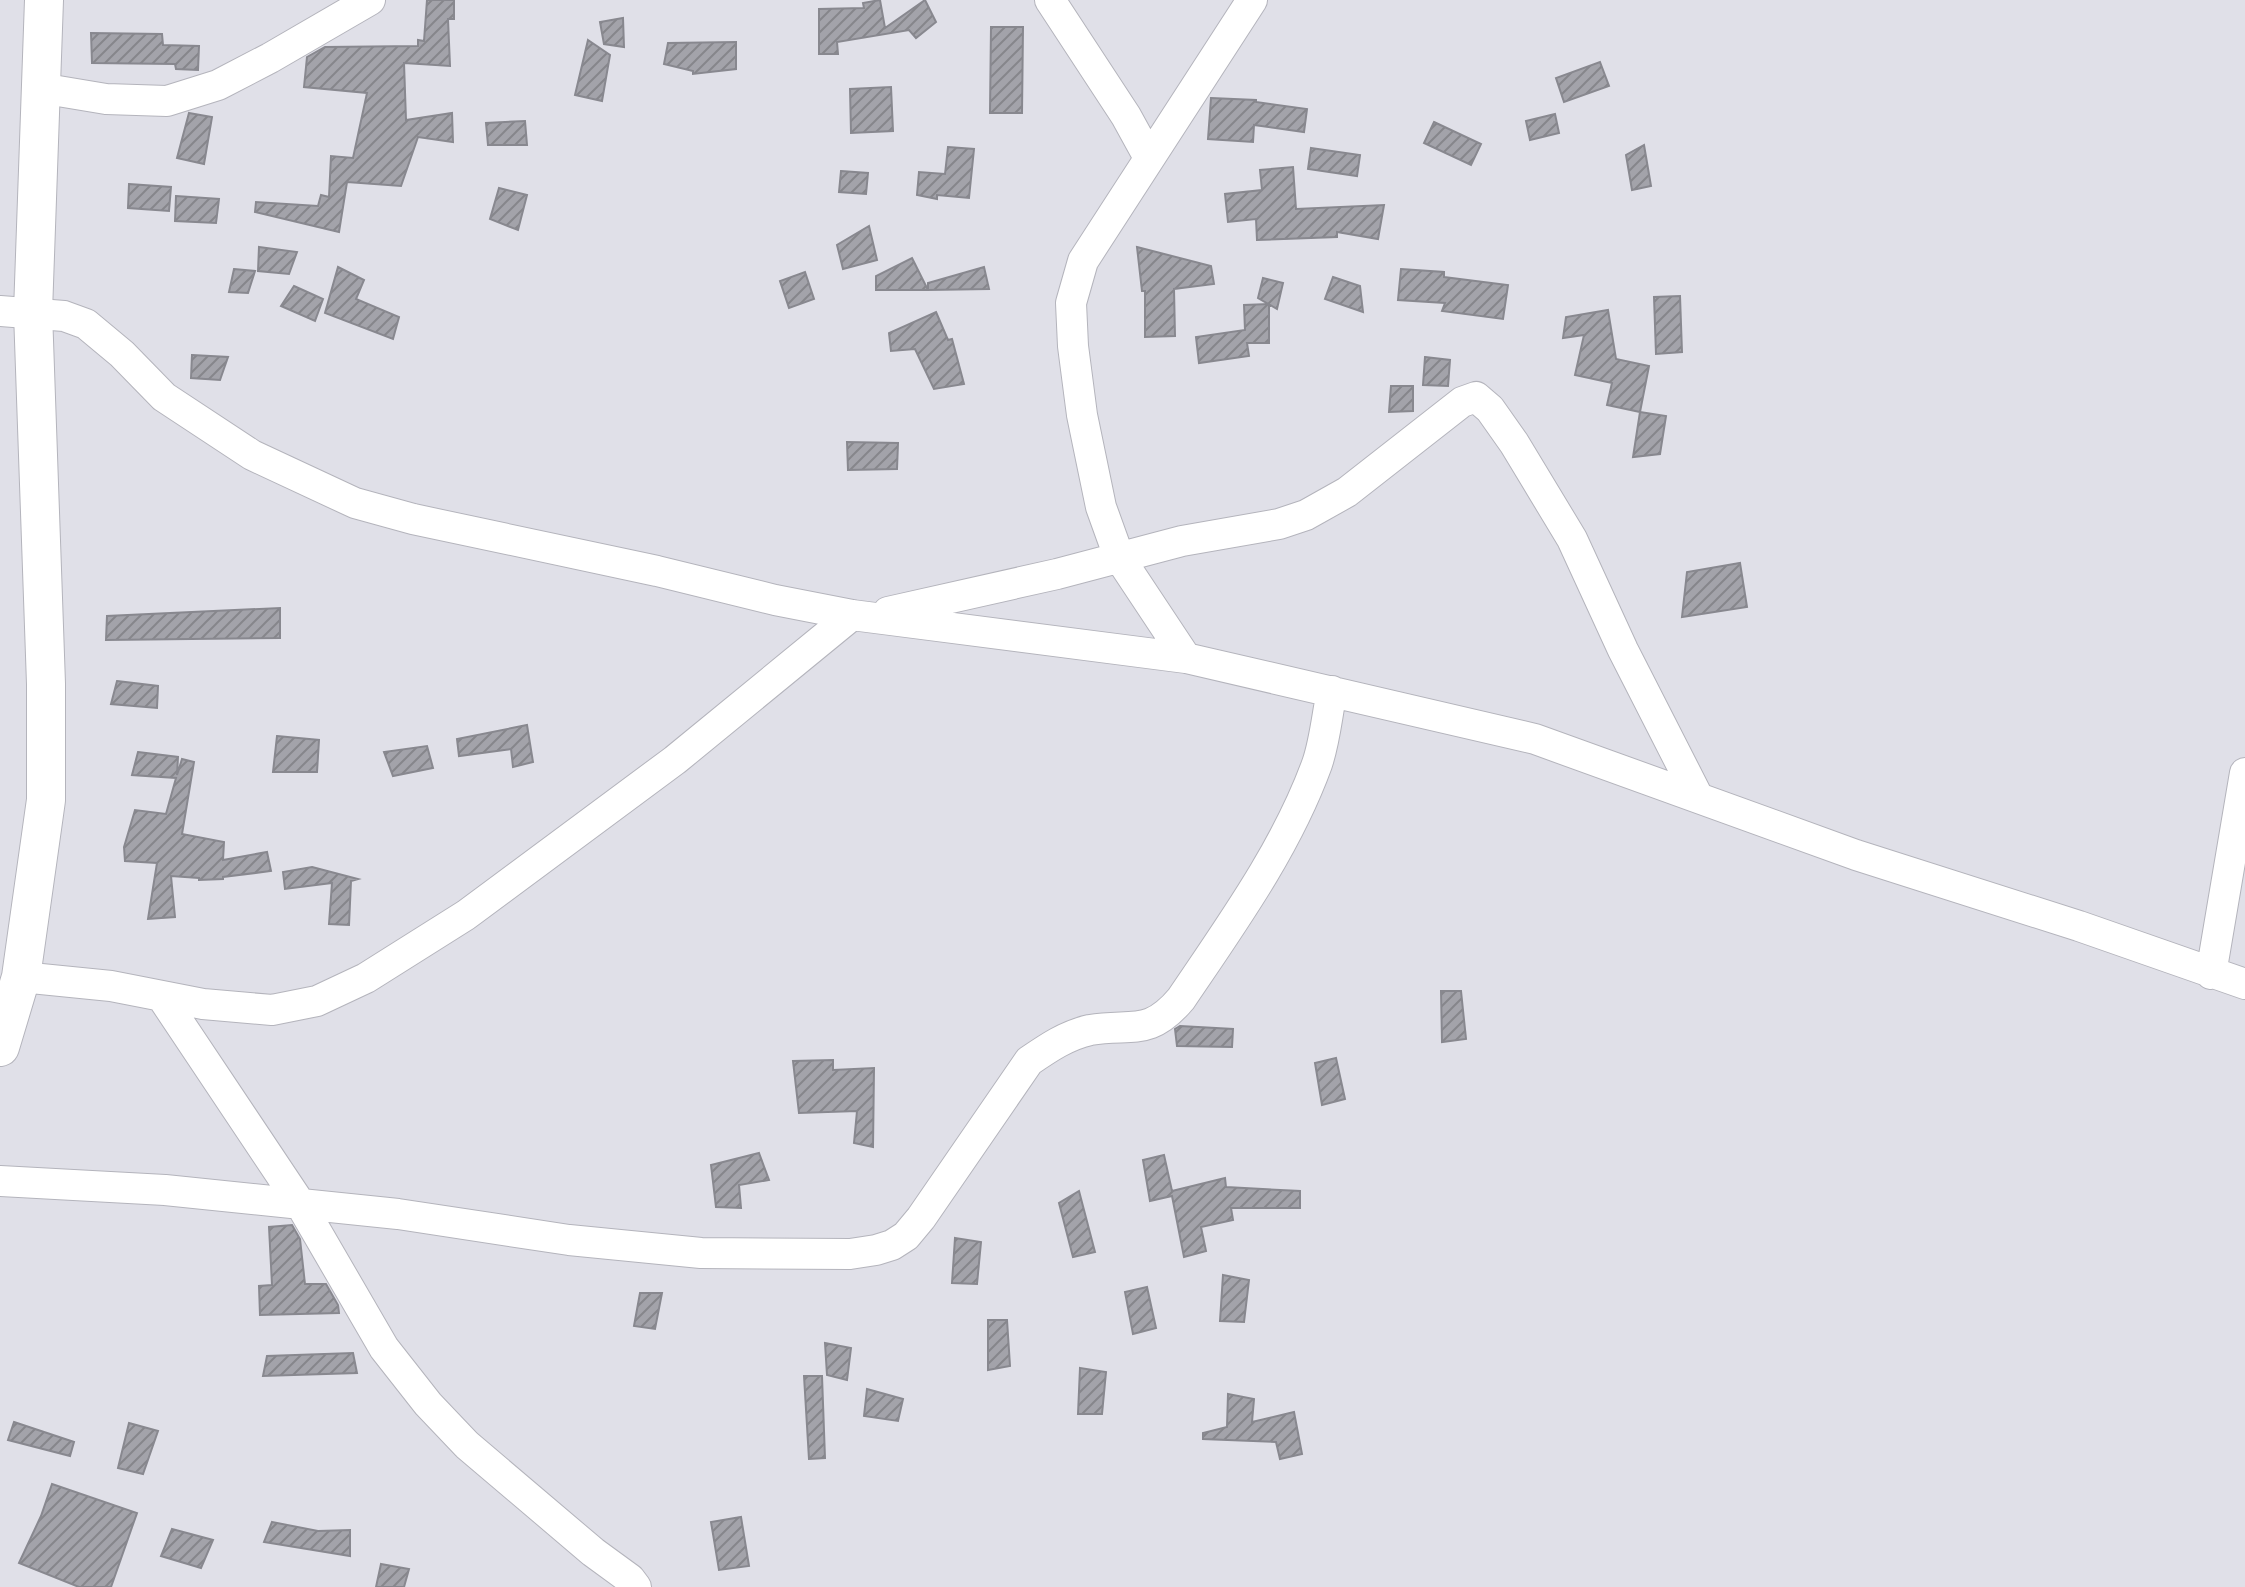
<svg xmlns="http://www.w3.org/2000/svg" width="2245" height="1587" font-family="'Nunito Sans',sans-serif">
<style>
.building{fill:url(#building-hatch);stroke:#88888f;stroke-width:2}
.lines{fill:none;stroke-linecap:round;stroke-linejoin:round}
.minor-casing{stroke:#b4b4bc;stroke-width:32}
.major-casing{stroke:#b4b4bc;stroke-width:40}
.minor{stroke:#fff;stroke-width:30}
.major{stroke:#fff;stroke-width:38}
</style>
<defs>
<pattern id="building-hatch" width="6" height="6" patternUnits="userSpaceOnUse" patternTransform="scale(2)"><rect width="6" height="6" fill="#a3a3aa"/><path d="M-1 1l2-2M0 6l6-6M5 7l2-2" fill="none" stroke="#86868b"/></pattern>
</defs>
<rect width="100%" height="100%" fill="#e0e0e8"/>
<path class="building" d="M 427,0 L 454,0 L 454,19 L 448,19 L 450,66 L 404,63 L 406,120 L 452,113 L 453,142 L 418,137 L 401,186 L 347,182 L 339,232 L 255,212 L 256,202 L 318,206 L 321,195 L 329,197 L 331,156 L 353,158 L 367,93 L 304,87 L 307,57 L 325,47 L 418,46 L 418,40 L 424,41 Z
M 880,0 L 885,28 L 925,0 L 936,22 L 916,38 L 909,30 L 837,42 L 838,54 L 819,54 L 819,9 L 864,8 L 863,3 Z
M 623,18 L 624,47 L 604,44 L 600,22 Z
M 991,27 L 1023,27 L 1022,113 L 990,113 Z
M 91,33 L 162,34 L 163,45 L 199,46 L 198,70 L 176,69 L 175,64 L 92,63 Z
M 588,40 L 610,55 L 602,101 L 575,95 Z
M 736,42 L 736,69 L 693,74 L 693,71 L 664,64 L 668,43 Z
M 1600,62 L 1609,86 L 1564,102 L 1556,78 Z
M 891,87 L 893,131 L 851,133 L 850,89 Z
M 1211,98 L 1256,100 L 1256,102 L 1307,109 L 1304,132 L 1254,125 L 1253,142 L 1208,139 Z
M 189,113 L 212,117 L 204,164 L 177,158 Z
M 1555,114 L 1559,133 L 1530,140 L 1526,121 Z
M 525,121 L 527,145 L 488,145 L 486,123 Z
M 1434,122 L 1481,144 L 1471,165 L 1424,143 Z
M 1644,145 L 1651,186 L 1632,190 L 1626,155 Z
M 948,147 L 974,149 L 969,198 L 937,195 L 937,199 L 917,195 L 919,172 L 945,174 Z
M 1311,148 L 1360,155 L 1357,176 L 1308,169 Z
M 1293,167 L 1296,209 L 1384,205 L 1378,239 L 1337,232 L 1337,237 L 1257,240 L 1256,219 L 1228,222 L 1225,194 L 1262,190 L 1260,170 Z
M 841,171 L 868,173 L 866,194 L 839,192 Z
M 129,184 L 171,187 L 169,211 L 128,208 Z
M 499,188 L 527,195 L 518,230 L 490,219 Z
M 176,196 L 219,199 L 216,223 L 175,221 Z
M 869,226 L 877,260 L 843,269 L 837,245 Z
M 259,247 L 297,252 L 289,274 L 258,271 Z
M 1137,247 L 1211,266 L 1214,284 L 1174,289 L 1175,336 L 1145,337 L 1145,291 L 1142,291 Z
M 912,258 L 928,290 L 876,290 L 876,276 Z
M 338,267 L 364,280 L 356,299 L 399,317 L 393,339 L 325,313 Z
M 984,267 L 989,289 L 928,290 L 928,283 Z
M 234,269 L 255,271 L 248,293 L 229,292 Z
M 1401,269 L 1444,272 L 1444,277 L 1508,285 L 1503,319 L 1442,311 L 1445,303 L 1398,300 Z
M 805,272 L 814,299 L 789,308 L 780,281 Z
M 1333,277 L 1360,286 L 1363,312 L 1325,299 Z
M 1263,278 L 1283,283 L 1277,309 L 1258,298 Z
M 294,286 L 323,299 L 315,321 L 281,306 Z
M 1680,296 L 1682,352 L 1656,354 L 1654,297 Z
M 1269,304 L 1269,343 L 1247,343 L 1249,356 L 1199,363 L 1196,337 L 1245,330 L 1244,305 Z
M 1608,310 L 1616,359 L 1649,366 L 1640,412 L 1607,405 L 1612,383 L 1575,375 L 1584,335 L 1563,338 L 1566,317 Z
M 936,312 L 948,340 L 952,339 L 964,384 L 934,389 L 915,349 L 891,351 L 889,333 Z
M 192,355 L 228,357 L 220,380 L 191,378 Z
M 1425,357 L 1450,360 L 1448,386 L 1423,385 Z
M 1391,386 L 1413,386 L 1413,411 L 1389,412 Z
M 1640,412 L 1666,416 L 1660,454 L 1633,457 Z
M 847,442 L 898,443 L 897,469 L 848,470 Z
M 1740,563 L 1747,607 L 1682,617 L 1687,572 Z
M 280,608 L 280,638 L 106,640 L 107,616 Z
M 117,681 L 158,686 L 157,708 L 111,704 Z
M 527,725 L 533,762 L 513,767 L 511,749 L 459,756 L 457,739 Z
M 277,736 L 319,740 L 317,772 L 273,772 Z
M 427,746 L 433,768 L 393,776 L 384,752 Z
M 138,752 L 178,757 L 177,775 L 182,759 L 194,762 L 182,834 L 224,842 L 223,860 L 267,852 L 271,871 L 223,877 L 223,879 L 199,880 L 199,878 L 171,876 L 175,917 L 148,919 L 157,863 L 125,861 L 124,847 L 135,810 L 166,814 L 176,778 L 132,775 Z
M 312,867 L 358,879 L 351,881 L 349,925 L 329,924 L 332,883 L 285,889 L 283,872 Z
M 1441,991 L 1461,991 L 1466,1039 L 1442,1042 Z
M 1180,1026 L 1233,1029 L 1232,1047 L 1177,1046 L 1175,1029 Z
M 1336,1058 L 1345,1099 L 1322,1105 L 1315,1063 Z
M 833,1060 L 833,1070 L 874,1068 L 873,1147 L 854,1143 L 857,1111 L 799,1113 L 793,1061 Z
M 759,1153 L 769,1180 L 739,1185 L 741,1208 L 716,1207 L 711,1165 Z
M 1164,1155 L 1172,1191 L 1225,1178 L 1226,1187 L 1300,1191 L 1300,1208 L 1231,1208 L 1233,1220 L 1201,1227 L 1206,1251 L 1184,1257 L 1172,1196 L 1150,1201 L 1143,1160 Z
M 1079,1191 L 1095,1252 L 1073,1257 L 1059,1203 Z
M 292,1225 L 300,1239 L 305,1284 L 326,1284 L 338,1305 L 339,1313 L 260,1315 L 259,1286 L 272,1285 L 269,1227 Z
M 955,1238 L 981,1242 L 977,1284 L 952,1283 Z
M 1223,1275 L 1249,1280 L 1244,1322 L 1220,1321 Z
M 1147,1287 L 1156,1328 L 1133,1334 L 1125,1292 Z
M 640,1293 L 662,1293 L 655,1329 L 634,1326 Z
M 988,1320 L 1007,1320 L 1010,1366 L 988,1370 Z
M 825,1343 L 851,1348 L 847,1380 L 827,1375 Z
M 353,1353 L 357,1373 L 263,1376 L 267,1356 Z
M 1080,1368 L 1106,1372 L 1102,1414 L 1078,1414 Z
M 804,1376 L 822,1376 L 825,1458 L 809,1459 Z
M 867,1389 L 903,1399 L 898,1421 L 864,1416 Z
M 1228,1394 L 1254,1399 L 1252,1422 L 1294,1412 L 1302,1454 L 1280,1459 L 1276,1442 L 1203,1439 L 1203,1433 L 1227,1427 Z
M 14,1422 L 74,1442 L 70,1456 L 8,1440 Z
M 129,1423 L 158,1431 L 143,1474 L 118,1468 Z
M 52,1484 L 137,1513 L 111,1587 L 79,1587 L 19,1563 L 41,1516 Z
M 741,1517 L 749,1566 L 719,1570 L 711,1522 Z
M 272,1522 L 318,1531 L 350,1530 L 350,1556 L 264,1542 Z
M 172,1529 L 213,1540 L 201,1568 L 161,1556 Z
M 381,1564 L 409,1569 L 404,1587 L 376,1587 Z"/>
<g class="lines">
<defs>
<path id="minor" d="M 1050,0 L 1126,116 L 1148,156
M 40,88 L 106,99 L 167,101 L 218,85 L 270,58 L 370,0
M 0,311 L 64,316 L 86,324 L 122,354 L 164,397 L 252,455 L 355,503 L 413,519 L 657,571 L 775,600 L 852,615 L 1186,658 L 1535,739 L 1856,855 L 2079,926 L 2245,984
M 888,612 L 1057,574 L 1182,541 L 1279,524 L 1306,515 L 1347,492 L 1462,402 L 1476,397 L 1490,409 L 1514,443 L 1572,539 L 1623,650 L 1698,797
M 1186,658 L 1119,557 L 1101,507 L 1082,415 L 1073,346 L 1071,303 L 1083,261 L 1252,0
M 2211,974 L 2245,773
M 21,977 L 111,986 L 203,1004 L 272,1010 L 317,1001 L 366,978 L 466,915 L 675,760 L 852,615
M 162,997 L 301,1205 L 384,1348 L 428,1404 L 467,1445 L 593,1552 L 630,1579 L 636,1587
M 0,1181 L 165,1190 L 398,1214 L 569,1240 L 701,1253 L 850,1254 L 876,1250 L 892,1245 L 906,1236 L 921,1218 L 1029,1061 C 1048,1048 1067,1035 1090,1030 C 1132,1023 1149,1037 1181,999 C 1231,925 1286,849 1317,764 C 1325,741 1327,715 1332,691"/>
<path id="major" d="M 0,1047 L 21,977 L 46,800 L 46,684 L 33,312 L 44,0"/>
</defs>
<use href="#minor" class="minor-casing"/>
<use href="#major" class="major-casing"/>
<use href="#minor" class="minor"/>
<use href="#major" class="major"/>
</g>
</svg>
